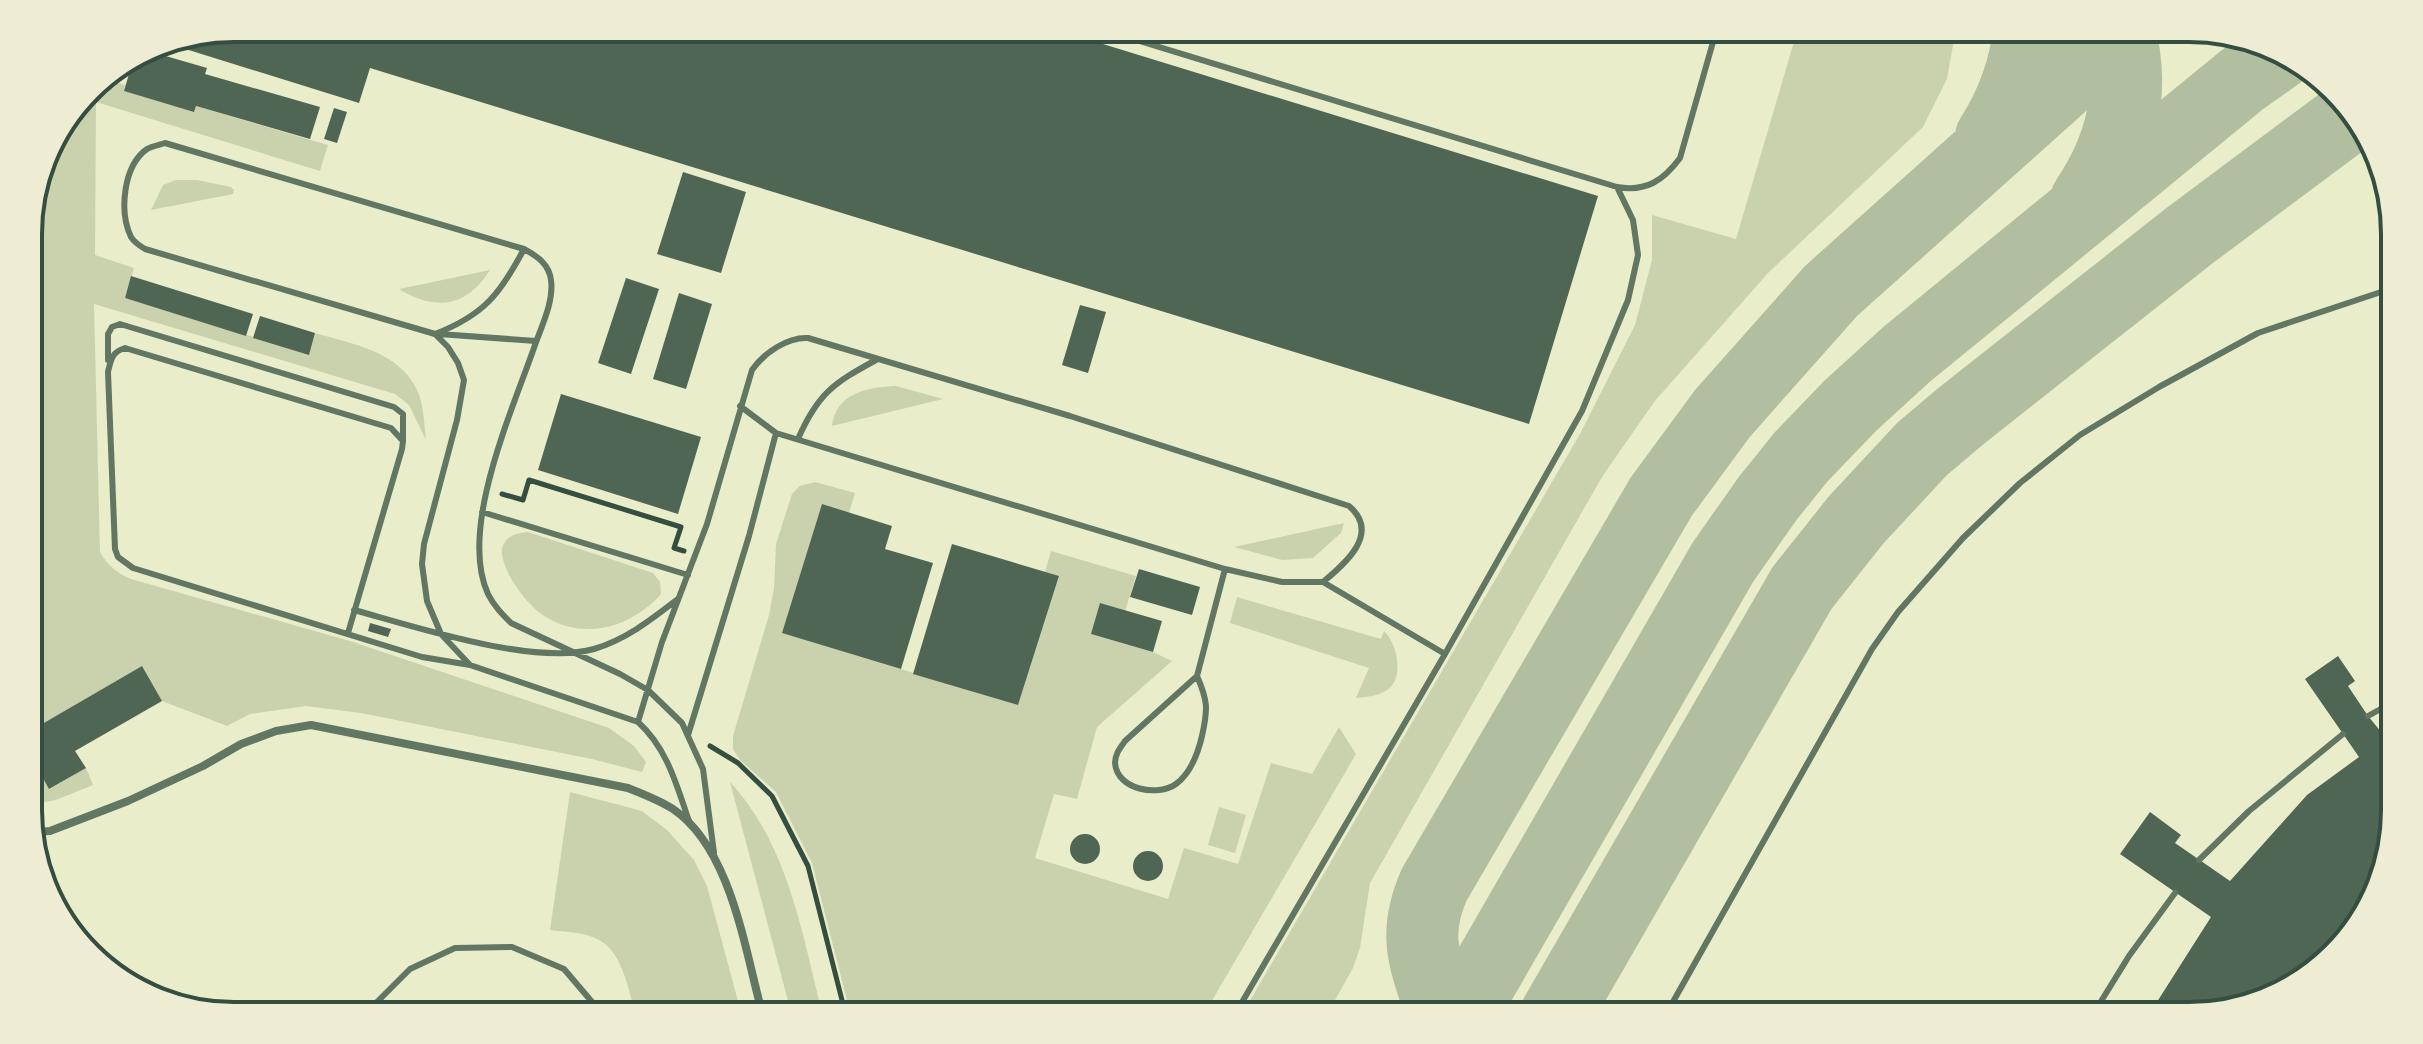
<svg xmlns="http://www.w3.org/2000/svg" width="2423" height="1044" font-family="'Noto Serif',serif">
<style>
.green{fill:#cad2ad}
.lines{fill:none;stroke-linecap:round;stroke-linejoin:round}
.taxiway{stroke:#b2bea0;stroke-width:72}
.building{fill:#4f6655}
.path{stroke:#344e41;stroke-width:5}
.service{stroke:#617663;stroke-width:6}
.minor{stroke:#617663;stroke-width:8}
.rim{fill:none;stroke:#344e41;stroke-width:4}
</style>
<rect width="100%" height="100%" fill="#e9edc9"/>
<path class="green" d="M 1798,28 L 1956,28 L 1947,79 L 1923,127 L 1768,273 L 1654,402 L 1602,477 L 1370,883 L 1360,948 L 1353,968 L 1326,1016 L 1241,1016 L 1580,434 L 1635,325 L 1652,260 L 1652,215 L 1736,239 Z
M 100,78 L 125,85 L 124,91 L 194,111 L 196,106 L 328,145 L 320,171 L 96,102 L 95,255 L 134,268 L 125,298 L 309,354 L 315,333 C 352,344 399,351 417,390 C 424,405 424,424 426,440 L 409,405 L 395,394 L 94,304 L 100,552 C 108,566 117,573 131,579 L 350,641 L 609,728 L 634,746 L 646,762 L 642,772 L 592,759 L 361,713 L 306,706 L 250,714 L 227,726 L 162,701 L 142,666 L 30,731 L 28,220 L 49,142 Z
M 176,180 L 197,180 L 231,187 L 234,190 L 233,194 L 151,210 L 163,185 Z
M 490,270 C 466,308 435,311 399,289 Z
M 896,386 L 943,399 L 832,426 C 836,393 868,387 896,386 Z
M 815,482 L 855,493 L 849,513 L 822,505 L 783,633 L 1018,705 L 1059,577 L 1045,572 L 1051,551 L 1136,576 L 1125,611 L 1091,634 L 1153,652 L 1172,661 L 1097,727 L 1077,799 L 1054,794 L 1035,858 L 1168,899 L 1184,848 L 1238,864 L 1271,763 L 1312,774 L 1339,727 L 1356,754 L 1203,1016 L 851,1016 L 812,863 L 776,792 L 740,760 L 733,749 L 733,736 L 769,615 L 774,588 L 776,544 L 792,494 L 800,486 Z
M 1344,523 L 1341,533 L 1313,558 L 1282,560 L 1234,547 Z
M 528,532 L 653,573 L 660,582 L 661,594 C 619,641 551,643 516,586 C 510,578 502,562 502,552 C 502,537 516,533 528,532 Z
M 1237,597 L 1381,639 L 1384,631 C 1397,643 1405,678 1387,690 C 1378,696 1367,697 1356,698 L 1369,668 L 1230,623 Z
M 86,768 L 93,785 L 56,800 L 30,805 L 30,788 L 44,780 L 50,789 Z
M 730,782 C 789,846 802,934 823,1016 L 792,1016 Z
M 570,792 L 642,811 L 667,830 L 694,860 L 707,886 L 742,1016 L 636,1016 C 628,990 623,949 595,938 C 582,932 564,932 550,930 Z
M 1219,807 L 1246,815 L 1235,853 L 1208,845 Z"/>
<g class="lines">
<path class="taxiway" d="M 1991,137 C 2012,105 2026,66 2029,28
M 2086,200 C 2121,149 2137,88 2118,28
M 1443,1016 C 1426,964 1411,938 1434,885 L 1661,497 L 1722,414 L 1831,291 L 2125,28
M 1461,1016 L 1723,562 L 1768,498 L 1801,457 L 1850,406 L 1907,354 L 2242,80 L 2280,53
M 1555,1016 L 1802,588 L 1856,520 L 1922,449 L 1961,416 L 2189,236 L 2354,113"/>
</g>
<path class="building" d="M 234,28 L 1051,28 L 1598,196 L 1529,424 L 370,68 L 359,103 L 163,42 Z
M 145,50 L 207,68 L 205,74 L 320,107 L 310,139 L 196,106 L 194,112 L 124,91 L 134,57 Z
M 334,108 L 347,112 L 337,143 L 324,139 Z
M 683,172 L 746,192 L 721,273 L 657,254 Z
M 131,276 L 253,314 L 246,336 L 125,298 Z
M 626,278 L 659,289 L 631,374 L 598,363 Z
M 679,293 L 712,304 L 686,389 L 653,379 Z
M 1080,305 L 1106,312 L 1088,373 L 1062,365 Z
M 260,316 L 315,333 L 309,355 L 253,338 Z
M 561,394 L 701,437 L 678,514 L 538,470 Z
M 822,504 L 892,526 L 885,549 L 933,563 L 901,669 L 782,633 Z
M 952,544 L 1059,576 L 1018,705 L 913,674 Z
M 1139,569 L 1200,587 L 1192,615 L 1130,597 Z
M 1100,603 L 1162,621 L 1153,652 L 1091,634 Z
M 370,623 L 391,629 L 388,637 L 368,631 Z
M 2338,656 L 2355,681 L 2348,686 L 2368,716 L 2387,739 L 2395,733 L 2395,810 L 2379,888 L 2314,974 L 2202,1016 L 2148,1016 L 2211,917 L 2120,854 L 2150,812 L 2181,835 L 2175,843 L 2230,881 L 2307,795 L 2359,757 L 2305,679 Z
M 142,666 L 162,701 L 75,751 L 86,768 L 49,789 L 44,780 L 30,788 L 30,731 Z
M1070 849a15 15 0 1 1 30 0a15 15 0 1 1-30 0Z
M1133 866a15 15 0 1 1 30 0a15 15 0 1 1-30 0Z"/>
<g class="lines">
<path class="path" d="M 502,494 L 523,500 L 529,480 L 681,527 L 674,548 L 684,551
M 710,746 L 738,763 L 772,796 L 808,866 L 846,1016"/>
<path class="service" d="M 1097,28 L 1617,187
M 435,334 C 484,315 500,294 524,249
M 439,334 L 536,341
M 108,360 L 108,334 L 112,327 L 120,324 L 394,407 L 403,414 L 403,441
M 740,406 L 776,433 L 1225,569 L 1282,582 L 1323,582 L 1445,654
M 798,439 C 818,393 834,383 876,360
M 482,512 L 688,575
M 354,610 C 416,627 534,666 594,649 C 627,639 652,619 678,599
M 348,633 L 402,449 L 403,441 L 391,428 L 125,348 C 112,352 111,359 108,372 L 115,549 L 118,557 L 133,568 L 422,657 L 470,665
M 1197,676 C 1208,701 1208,709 1202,736 C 1198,753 1191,773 1176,784 C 1158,797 1117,790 1115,763 C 1115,754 1120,748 1125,741 L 1197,676 L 1225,569
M 2368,716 L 2395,701
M 638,722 L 662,642 L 707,524 L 752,370 C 764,353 787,337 808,338 L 1070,416 L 1349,506 C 1381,533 1345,564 1323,582
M 688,735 L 749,536 L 776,433
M 690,824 C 677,787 668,749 638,722 L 470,665 L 441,634 L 427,601 L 422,564 L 424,544 L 457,420 L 464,380 L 458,363 L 448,347 L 435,334 L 145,249 C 140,246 134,242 131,237 C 119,212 123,166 147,149 C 152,146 159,145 165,143 L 524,249 C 537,256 549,264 551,280 C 554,301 542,325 535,345 C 513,409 458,529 488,594 C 494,606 502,614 511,623 L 620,674 L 648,690 L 682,723 L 703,769 L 714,853
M 2199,860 L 2249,811 L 2343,734
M 363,1016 L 410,969 L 455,948 L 512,947 L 564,969 L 604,1016
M 1234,1016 L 1445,654 L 1582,411 L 1628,300 L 1638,255 L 1633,220 L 1617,187 C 1646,192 1663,181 1680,158 L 1717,28
M 1665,1016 L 1872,649 L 1898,612 L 1963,538 L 2020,483 L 2080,435 L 2159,387 L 2258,333 L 2393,288
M 2092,1016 L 2129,956 L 2175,893"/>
<path class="minor" d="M 30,832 L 50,831 L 128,801 L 203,766 L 241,744 L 276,731 L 311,725 L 628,788 C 643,794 659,800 673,809 C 732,849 745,952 763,1016"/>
</g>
<path d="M0 0H2423V1044H0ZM234 42H2189A192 192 0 0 1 2381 234V810A192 192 0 0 1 2189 1002H234A192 192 0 0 1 42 810V234A192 192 0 0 1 234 42Z" fill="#eeecd3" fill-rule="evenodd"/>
<path class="rim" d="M234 42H2189A192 192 0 0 1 2381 234V810A192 192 0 0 1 2189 1002H234A192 192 0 0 1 42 810V234A192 192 0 0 1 234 42Z"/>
</svg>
